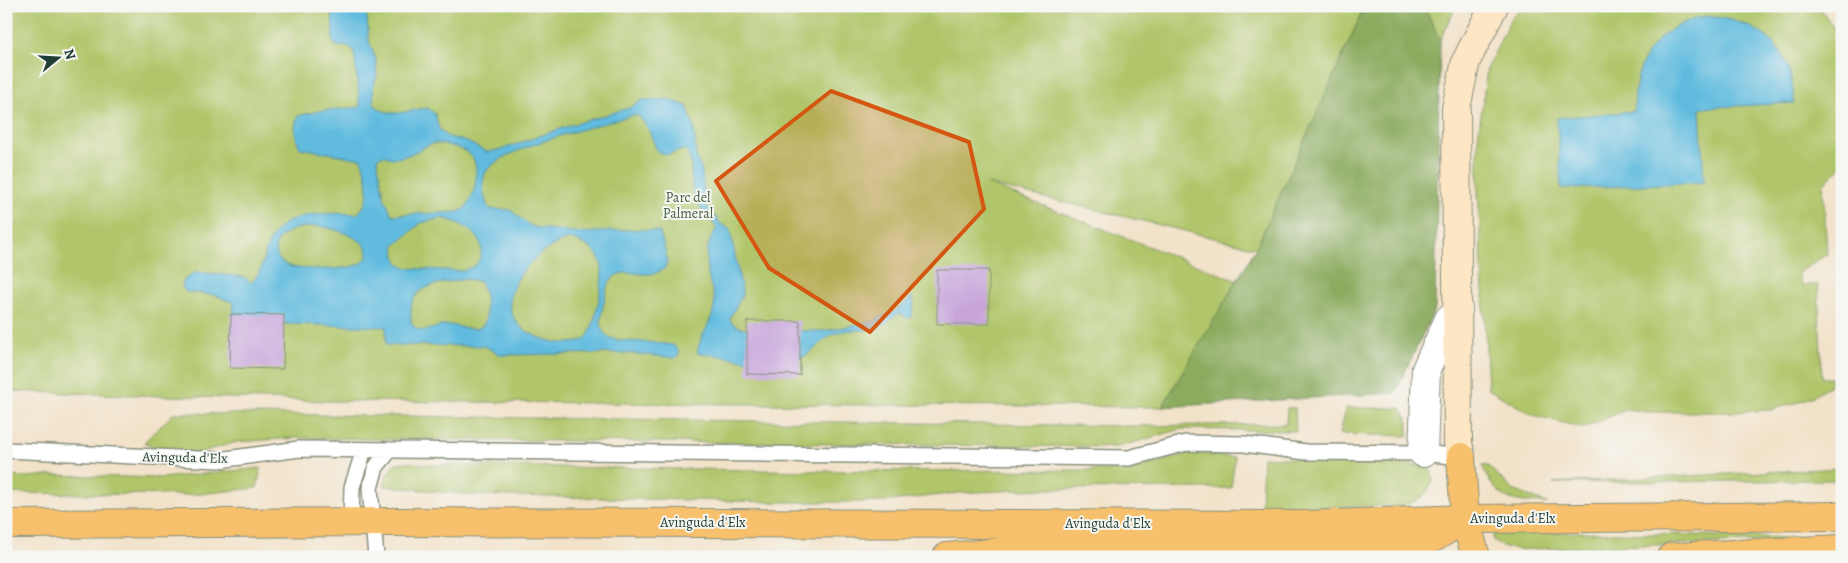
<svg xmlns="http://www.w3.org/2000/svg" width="1848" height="563" font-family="Alegreya,serif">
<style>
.green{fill:#b1c66a;stroke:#68824f}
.forest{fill:#8cab5e;stroke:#567449}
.water{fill:#61bbdf;stroke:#407c8a;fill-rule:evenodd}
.building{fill:#c7a5db}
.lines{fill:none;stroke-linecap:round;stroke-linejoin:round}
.lane-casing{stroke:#88907e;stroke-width:18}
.street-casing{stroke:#88907e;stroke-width:30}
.secondary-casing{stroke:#88907e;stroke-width:30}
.primary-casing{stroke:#88907e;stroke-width:30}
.lane{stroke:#fff;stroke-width:15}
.street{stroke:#fff;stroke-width:28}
.secondary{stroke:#fce6c4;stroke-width:28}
.primary{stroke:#f7c06c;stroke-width:28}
.marked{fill:#d45610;fill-opacity:0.2;stroke:#d45610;stroke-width:4;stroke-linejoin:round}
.labels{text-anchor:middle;stroke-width:4;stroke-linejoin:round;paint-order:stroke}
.park-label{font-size:14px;fill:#445f42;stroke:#f6f6f2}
.street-label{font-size:14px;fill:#1f3d34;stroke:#f6f6f2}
</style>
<rect width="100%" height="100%" fill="#f6f6f2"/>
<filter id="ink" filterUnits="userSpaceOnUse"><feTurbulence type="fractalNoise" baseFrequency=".02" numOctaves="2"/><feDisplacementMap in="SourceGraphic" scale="10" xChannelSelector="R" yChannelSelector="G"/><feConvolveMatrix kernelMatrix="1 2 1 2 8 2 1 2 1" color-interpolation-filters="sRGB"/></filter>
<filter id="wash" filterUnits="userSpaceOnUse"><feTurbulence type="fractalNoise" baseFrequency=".0096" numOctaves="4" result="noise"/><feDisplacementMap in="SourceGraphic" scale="20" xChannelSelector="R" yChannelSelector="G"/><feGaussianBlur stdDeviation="1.12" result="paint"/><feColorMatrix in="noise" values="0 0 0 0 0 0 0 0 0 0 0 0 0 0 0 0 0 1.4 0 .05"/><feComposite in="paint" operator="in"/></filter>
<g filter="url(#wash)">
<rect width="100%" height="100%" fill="#f2e2c9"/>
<path class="green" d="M 6,6 L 1365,6 L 1256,248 L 987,184 L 1248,285 L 1162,407 L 327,401 L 6,391 Z
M 1424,6 L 1456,6 L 1440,40 Z
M 1523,6 L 1819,6 L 1842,40 L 1842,166 L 1823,184 L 1827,254 L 1798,273 L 1802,285 L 1818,285 L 1822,378 L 1833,378 L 1829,386 L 1814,396 L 1796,403 L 1770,410 L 1735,412 L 1646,412 L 1628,409 L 1583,428 L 1533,415 L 1488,389 L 1478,191 L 1478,138 L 1487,69 L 1510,20 Z
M 1287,408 L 1295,408 L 1296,431 L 1181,429 L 1118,447 L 296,438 L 237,442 L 198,453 L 161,453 L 144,442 L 174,413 L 1132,426 L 1286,424 Z
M 1346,408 L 1401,408 L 1408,421 L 1408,436 L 1340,434 Z
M 1190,453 L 1235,457 L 1231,488 L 1041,489 L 957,493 L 882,502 L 776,502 L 472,495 L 384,486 L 387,475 L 394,464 L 403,462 L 432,465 L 819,471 L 1131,470 Z
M 1263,457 L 1428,466 L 1434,478 C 1427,496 1421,500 1403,506 L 1261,507 Z
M 1482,465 L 1488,466 L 1513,490 L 1547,503 C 1510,502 1497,501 1482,465 Z
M 261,468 L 257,488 L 189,495 L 6,493 L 6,476 L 26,477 L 53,475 L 161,478 Z
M 1842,468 L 1842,480 L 1553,483 Z
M 1582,532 L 1840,539 L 1558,548 C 1539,548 1507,554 1493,540 L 1493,535 L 1498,533 Z"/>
<path class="forest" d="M 1365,6 L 1424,6 L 1440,40 L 1435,309 L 1395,393 L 1162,407 L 1256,248 Z"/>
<path class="water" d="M 332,6 L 366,6 L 369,41 L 376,60 L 377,75 L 373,88 L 374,104 C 390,121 409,109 428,108 L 435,114 L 439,129 L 446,136 L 467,142 L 487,152 L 500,150 L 574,124 L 629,108 L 643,100 L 668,99 L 687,106 L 694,128 L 696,156 L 702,171 L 705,204 L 722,225 L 730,229 L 742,291 L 742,296 L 730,318 L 732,323 L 739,327 L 753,330 L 824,331 L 874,321 L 879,317 L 890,315 L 912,297 L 914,303 L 911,317 L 907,318 L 900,313 C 892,317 886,325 878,328 C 865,332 850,328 836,333 C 819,339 813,358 788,362 C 757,366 728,355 697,353 C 700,335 712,323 714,306 C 715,297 712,291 710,283 C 704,262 705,245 717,228 C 709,217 696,206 693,192 C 690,177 694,164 686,149 L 666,155 L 657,151 L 649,130 L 639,116 L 633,115 C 601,125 508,146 488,169 C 480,178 483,201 490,209 L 510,210 L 531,226 L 538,228 L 583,233 L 639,229 L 660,232 L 668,261 L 665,268 C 648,281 633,268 617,275 C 607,280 606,292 604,302 C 594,342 610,339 642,342 C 653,342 663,344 673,345 L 679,351 L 679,355 L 675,358 L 626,353 L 501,355 L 484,346 L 386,345 L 386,327 L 287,324 L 233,318 L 234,303 L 215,295 L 186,292 L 182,287 L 184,280 L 196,272 L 244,277 L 251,283 C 263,272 262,260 268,245 C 282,209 325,213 357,214 C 374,200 368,177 361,159 L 300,148 C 295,138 293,127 298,116 L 319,111 L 360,107 L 354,51 L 350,47 L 336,46 L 333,41 ZM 434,143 C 445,144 462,147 471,155 C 481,165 476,207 458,212 L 392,215 L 384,197 L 377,158 L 384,155 C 399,165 419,148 434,143 ZM 441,218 C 463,222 494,238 476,265 L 463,271 L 405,268 C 396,262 393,256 395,245 L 421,223 ZM 318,226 C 330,227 384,242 363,262 C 354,271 305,270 292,267 C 271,261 270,241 288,232 C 297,227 308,227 318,226 ZM 569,239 C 582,243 597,248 601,263 C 605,275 595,332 585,339 C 568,349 533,339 520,326 C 489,295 538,246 569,239 ZM 467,279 L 478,281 C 486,288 485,299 486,310 C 488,340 463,325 447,325 C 436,325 427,334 417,329 C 410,325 411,319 411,312 C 410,283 446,283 467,279 Z
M 1706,16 C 1761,21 1793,47 1794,103 L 1700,108 L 1704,182 L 1561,189 L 1557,118 L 1634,111 C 1635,60 1653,28 1706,16 Z"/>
<g id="blocks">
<path class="building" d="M 937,270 L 989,270 L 989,324 L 937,324 Z
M 231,314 L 284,315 L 283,369 L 230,368 Z
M 747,321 L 800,321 L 800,375 L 747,374 Z"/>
</g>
</g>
<g filter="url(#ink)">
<use href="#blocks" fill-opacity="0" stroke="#88907e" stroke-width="1"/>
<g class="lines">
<defs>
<path id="lane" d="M 6,450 L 219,460 L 299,449 L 1129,458 L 1186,443 L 1244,444 L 1306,452 L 1423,453 L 1461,457
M 351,522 L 352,487 L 364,450
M 376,557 L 370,488 L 376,467 L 390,450"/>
<path id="street" d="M 1423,453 L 1426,369 L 1449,319 L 1458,310"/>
<path id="secondary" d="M 1461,457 L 1458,443 L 1456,108 L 1466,61 L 1494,6"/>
<path id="primary" d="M 1461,457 L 1465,519 L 1476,557
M 6,524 L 391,522 L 1306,525 L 1465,519 L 1842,516
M 947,557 L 1011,551 L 1312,550 L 1408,547 L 1435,537 L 1461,521
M 1672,557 L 1842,549"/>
</defs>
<use href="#lane" class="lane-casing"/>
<use href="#street" class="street-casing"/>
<use href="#secondary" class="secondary-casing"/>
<use href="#primary" class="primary-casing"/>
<use href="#lane" class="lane"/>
<use href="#street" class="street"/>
<use href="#secondary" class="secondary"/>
<use href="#primary" class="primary"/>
</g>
</g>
<path class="marked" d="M 831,91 L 969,142 L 984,209 L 870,332 L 769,268 L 716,181 Z"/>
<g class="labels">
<g class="park-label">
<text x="688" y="202">Parc del<tspan x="688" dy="16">Palmeral</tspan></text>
</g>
<g class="street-label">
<text transform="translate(185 457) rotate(1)" y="5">Avinguda d'Elx</text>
<text x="1513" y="523">Avinguda d'Elx</text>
<text x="703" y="527">Avinguda d'Elx</text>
<text x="1108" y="528">Avinguda d'Elx</text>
</g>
</g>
<rect width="1848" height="563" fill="none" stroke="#f6f6f2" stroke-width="25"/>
<g transform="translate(58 58) rotate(72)" stroke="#f6f6f2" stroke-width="4" paint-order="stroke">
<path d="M0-4L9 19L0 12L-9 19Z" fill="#1f3d34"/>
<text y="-8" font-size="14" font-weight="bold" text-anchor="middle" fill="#1f3d34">N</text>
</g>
</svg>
